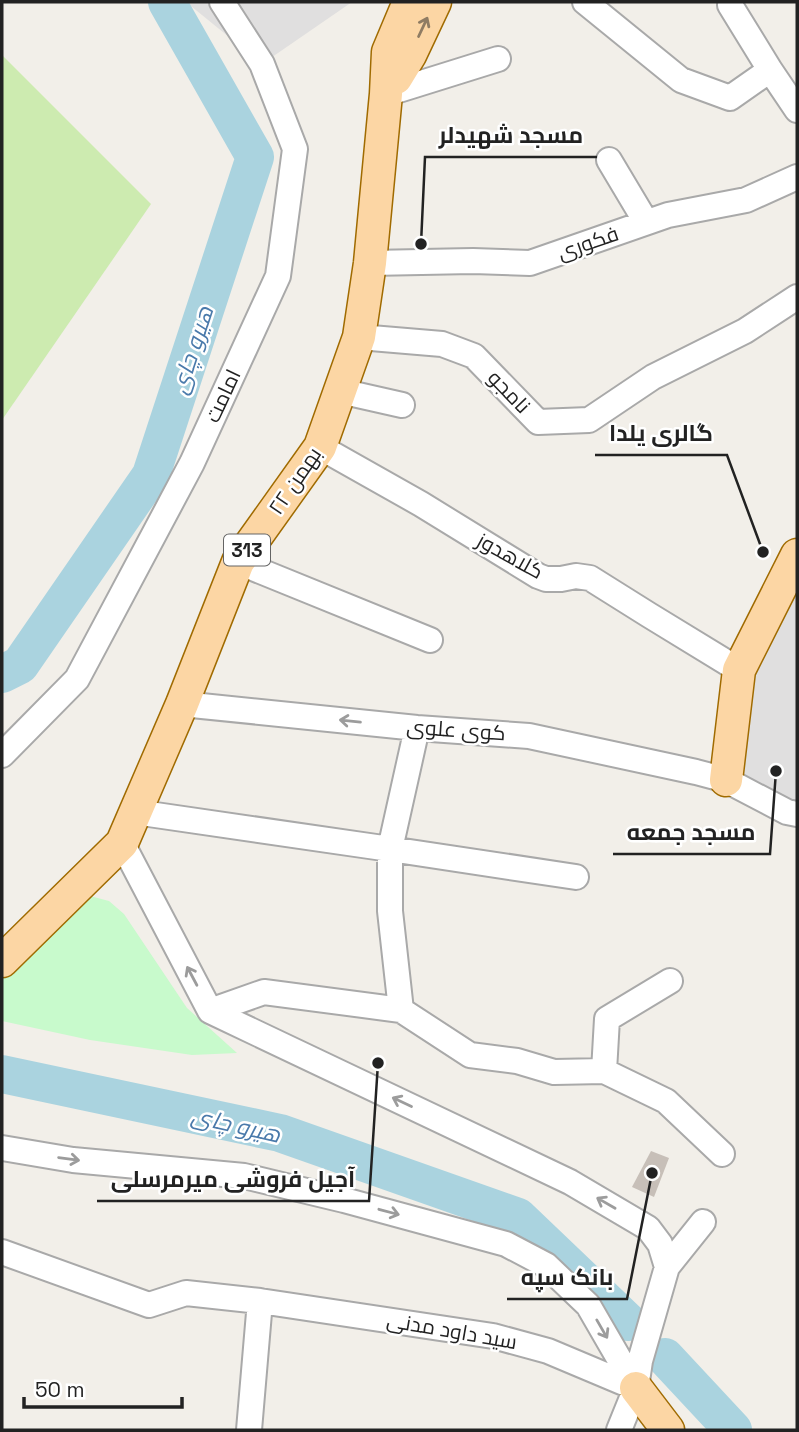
<svg xmlns="http://www.w3.org/2000/svg" width="799" height="1432" font-family="'Space Grotesk',Cairo,sans-serif">
<style>
.residential{fill:#e0dfdf}
.grass{fill:#cdebb0}
.park{fill:#c8facc}
.lines{fill:none;stroke-linecap:round;stroke-linejoin:round}
.river{stroke:#aad3df;stroke-width:38}
.building{fill:#c7bfb8}
.minor-casing{stroke:#a9a9a9;stroke-width:28}
.major-casing{stroke:#a06b00;stroke-width:35}
.minor{stroke:#fff;stroke-width:24}
.major{stroke:#fcd6a4;stroke-width:32}
.oneway{stroke:#8f7c63}
.oneway2{stroke:#9c9c9c}
.labels{text-anchor:middle;stroke-width:5;stroke-linejoin:round;paint-order:stroke}
.shield{fill:#fff;stroke:#646464;stroke-width:2}
.shield-label{font-size:19px;font-weight:bold;fill:#222}
.street-label{font-size:21px;fill:#222;stroke:#fff}
.water-label{font-size:23px;font-style:italic;fill:#4a7aab;stroke:#fff}
.leader{fill:none;stroke:#222;stroke-width:2.5}
.callout-dot{fill:#222;stroke:#fff;stroke-width:2.5}
.callout-label{font-size:23px;text-anchor:middle;font-weight:bold;fill:#222;stroke:#fff;stroke-width:5;stroke-linejoin:round;paint-order:stroke}
</style>
<rect width="100%" height="100%" fill="#f2efe9"/>
<path class="residential" d="M 186,2 L 352,2 L 262,64 Z
M 797,571 L 797,814 L 726,780 L 739,670 Z"/>
<path class="grass" d="M 2,55 L 151,204 L 2,420 Z"/>
<path class="park" d="M 90,896 L 109,901 L 124,914 L 187,1008 L 237,1053 L 192,1055 L 90,1040 L 2,1021 L 2,972 L 65,903 Z"/>
<g class="lines">
<path class="river" d="M 2,674 L 20,665 L 151,475 L 255,157 L 167,2
M 2,1074 L 280,1133 L 518,1217 L 628,1322
M 665,1357 L 733,1430"/>
</g>
<path class="building" d="M 651,1151 L 669,1158 L 654,1197 L 632,1187 Z"/>
<g class="lines">
<defs>
<path id="minor" d="M 585,2 L 681,80 L 730,98 L 770,70 L 797,110
M 730,5 L 770,70
M 386,94 L 498,59
M 609,160 L 646,222
M 370,263 L 473,261 L 530,263 L 668,215 L 746,200 L 797,177
M 359,337 L 442,344 L 474,356 L 538,422 L 589,420 L 653,377 L 745,331 L 797,297
M 340,391 L 402,405
M 320,447 L 421,504 L 538,576 L 546,579 L 561,579 L 576,576 L 590,578 L 649,615 L 739,670
M 238,562 L 430,640
M 182,704 L 417,728 L 529,736 L 696,772 L 726,780 L 787,812 L 797,814
M 2,755 L 77,679 L 192,463 L 278,276 L 295,149 L 262,64 L 222,2
M 135,812 L 390,849 L 417,728
M 122,843 L 210,1011 L 570,1182 L 648,1228 L 660,1244 L 667,1267
M 401,1010 L 470,1055 L 517,1061 L 554,1072 L 604,1071 L 666,1101 L 722,1154
M 210,1011 L 264,992 L 401,1010 L 390,911 L 390,849 L 576,877
M 604,1071 L 607,1019 L 670,981
M 2,1148 L 73,1160 L 244,1176 L 344,1200 L 506,1244 L 546,1265 L 588,1305 L 636,1388
M 2,1252 L 149,1305 L 186,1293 L 260,1301 L 493,1336 L 548,1351 L 636,1388
M 249,1430 L 260,1301
M 619,1430 L 636,1388 L 640,1361 L 667,1267 L 703,1222"/>
<path id="major" d="M 396,78 L 410,55 L 435,2
M 726,780 L 739,670 L 797,555
M 2,961 L 122,843 L 182,704 L 238,562 L 320,447 L 359,337 L 370,263 L 386,94 L 388,52 L 409,2
M 636,1388 L 668,1430"/>
</defs>
<use href="#minor" class="minor-casing"/>
<use href="#major" class="major-casing"/>
<use href="#minor" class="minor"/>
<use href="#major" class="major"/>
</g>
<defs><path id="oneway-shaft" d="M-6 0H5M1.5-3L5.5 0L1.5 3" fill="none" stroke-width="1.6" stroke-linecap="round" stroke-linejoin="round" transform="scale(1.75)"/></defs>
<use class="oneway" href="#oneway-shaft" transform="translate(423 27) rotate(-65)"/>
<g class="oneway2">
<use href="#oneway-shaft" transform="translate(350 721) rotate(-174)"/>
<use href="#oneway-shaft" transform="translate(192 976) rotate(-118)"/>
<use href="#oneway-shaft" transform="translate(402 1102) rotate(-155)"/>
<use href="#oneway-shaft" transform="translate(69 1159) rotate(8)"/>
<use href="#oneway-shaft" transform="translate(606 1203) rotate(-150)"/>
<use href="#oneway-shaft" transform="translate(389 1212) rotate(15)"/>
<use href="#oneway-shaft" transform="translate(602 1329) rotate(60)"/>
</g>
<g class="labels">
<rect class="shield" x="224" y="534.5" width="46" height="31" rx="5"/>
<g class="shield-label">
<text x="247" y="557">313</text>
</g>
<g class="street-label">
<text transform="translate(588 243) rotate(-19)" y="7">فکوری</text>
<text transform="translate(509 392) rotate(46)" y="7">نامجو</text>
<text transform="translate(223 396) rotate(-65)" y="7">امامت</text>
<text transform="translate(295 481) rotate(-56)" y="7">۲۲ بهمن</text>
<text transform="translate(510 556) rotate(29)" y="7">کلاهدوز</text>
<text transform="translate(456 730) rotate(4)" y="7">کوی علوی</text>
<text transform="translate(452 1331) rotate(10)" y="7">سید داود مدنی</text>
</g>
<g class="water-label">
<text transform="translate(192 350) rotate(-72)" y="8">هیرو چای</text>
<text transform="translate(236 1125) rotate(13)" y="8">هیرو چای</text>
</g>
</g>
<path class="leader" d="M421 244L425 157H597M763 552L727 455H595M776 771L770 854H613M378 1063L369 1201H97M652 1173L627 1299H507"/>
<g class="callout-dot">
<circle cx="421" cy="244" r="7"/>
<circle cx="763" cy="552" r="7"/>
<circle cx="776" cy="771" r="7"/>
<circle cx="378" cy="1063" r="7"/>
<circle cx="652" cy="1173" r="7"/>
</g>
<g class="callout-label">
<text x="511" y="143">مسجد شهیدلر</text>
<text x="661" y="441">گالری یلدا</text>
<text x="691" y="840">مسجد جمعه</text>
<text x="233" y="1187">آجیل فروشی میرمرسلی</text>
<text x="567" y="1285">بانک سپه</text>
</g>
<rect width="799" height="1432" fill="none" stroke="#222222" stroke-width="7"/>
<path d="M24 1397v10h158v-10" fill="none" stroke="#222222" stroke-width="3.5"/>
<text x="35" y="1397" font-size="21" fill="#222222" stroke="#ffffff" stroke-width="5" paint-order="stroke">50 m</text>
</svg>
